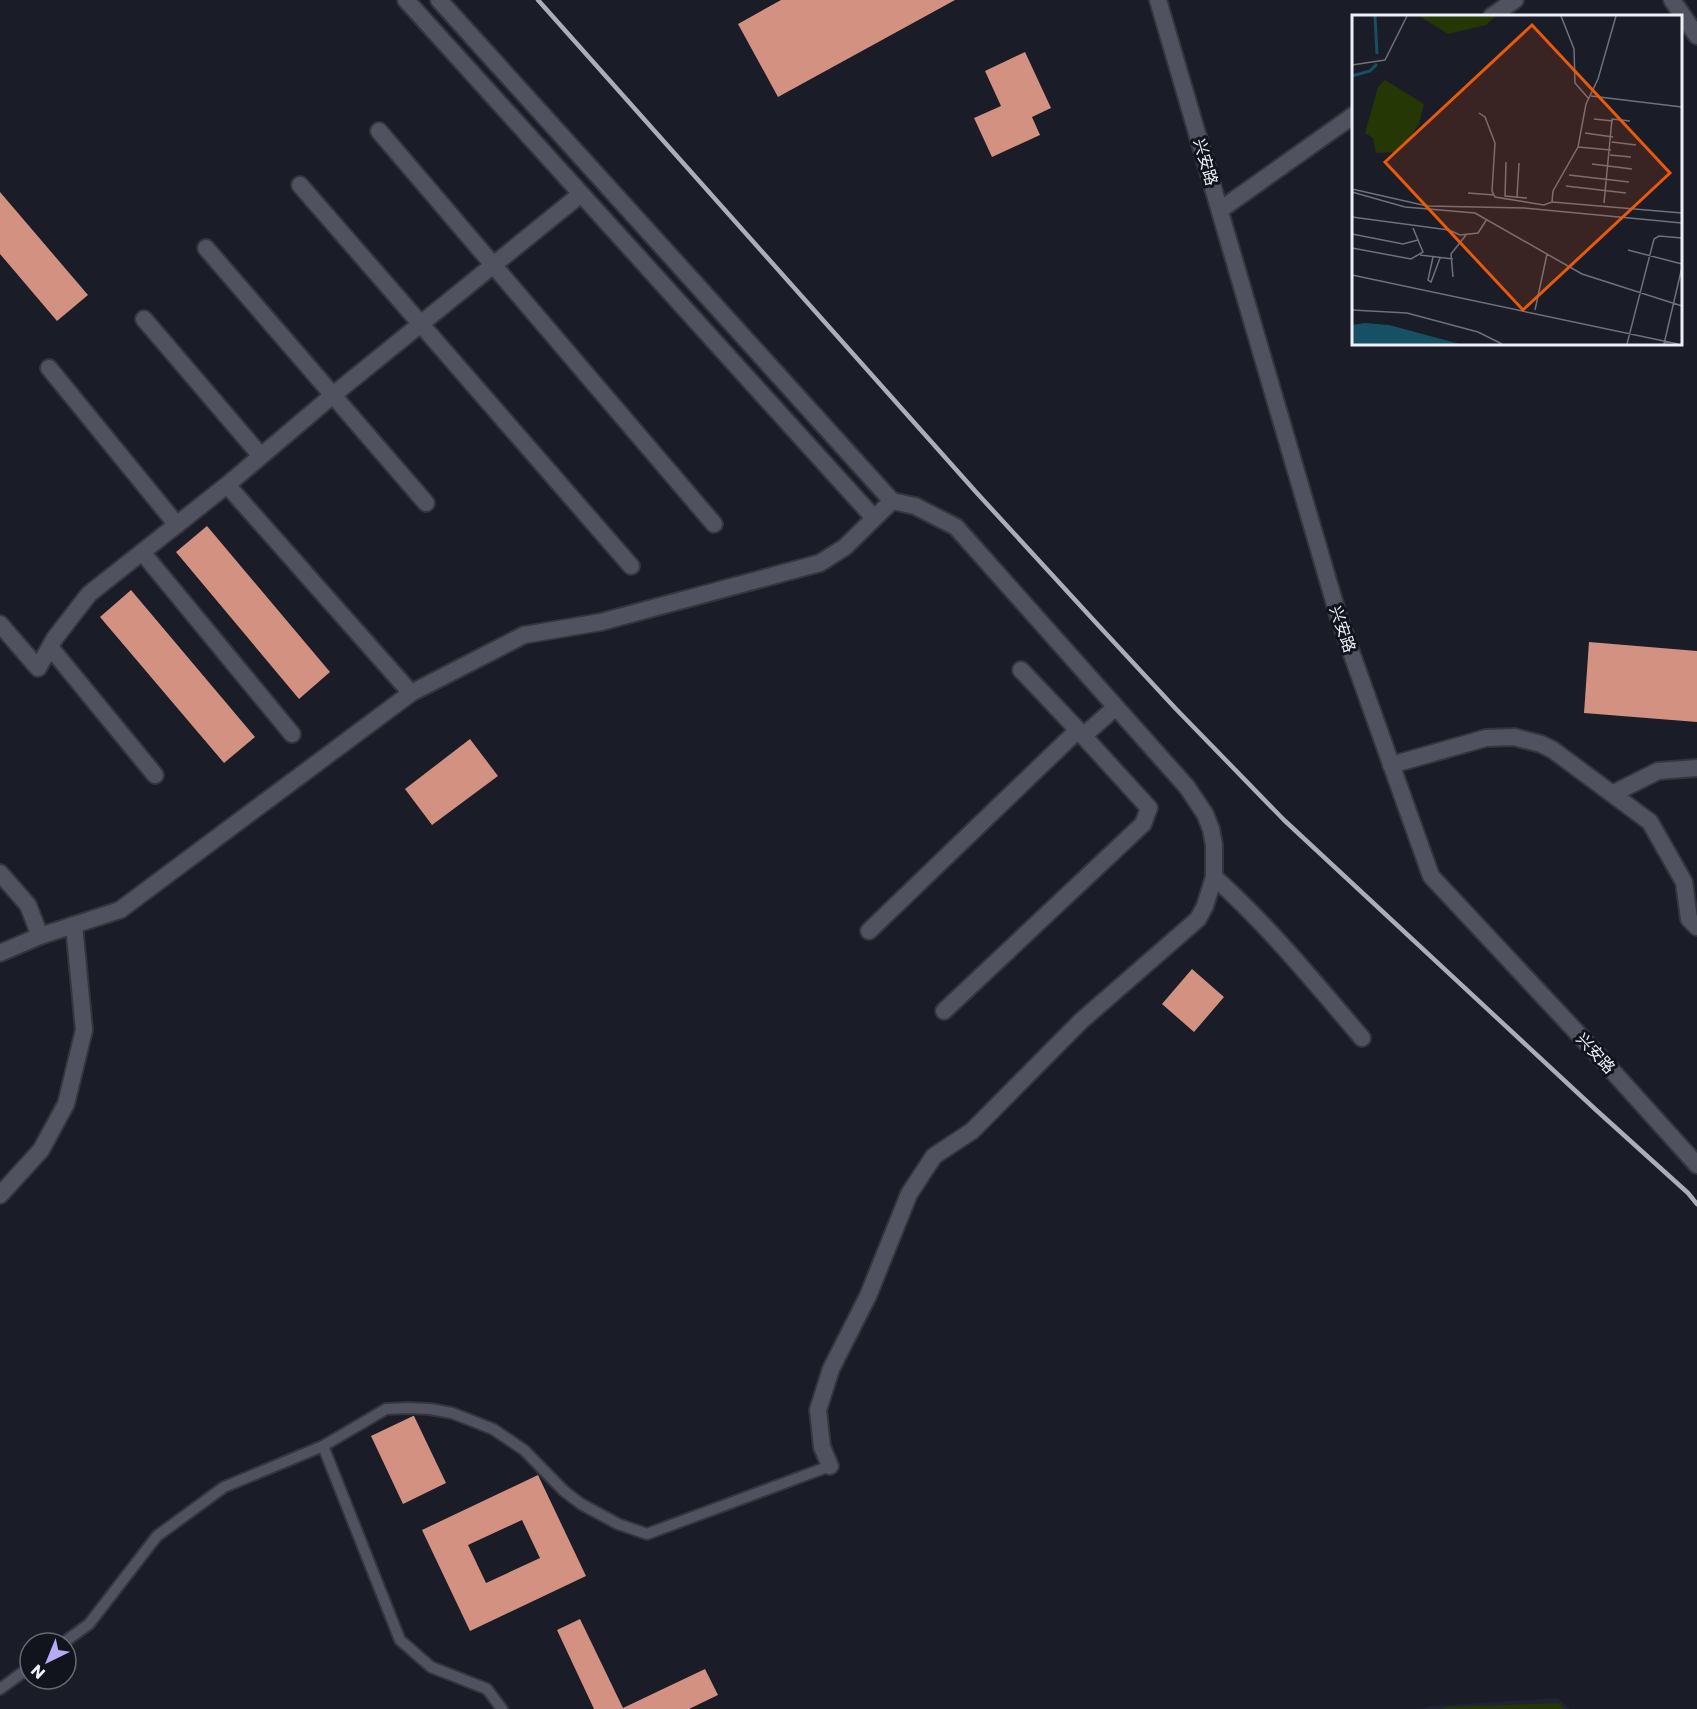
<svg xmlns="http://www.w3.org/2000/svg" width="1697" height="1709" font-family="Poppins,'Noto Sans SC',sans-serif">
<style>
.built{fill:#212233}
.garden{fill:#253705}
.building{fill:#d39181;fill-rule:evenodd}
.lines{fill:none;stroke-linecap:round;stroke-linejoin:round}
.service-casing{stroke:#34353d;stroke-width:14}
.minor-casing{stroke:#34353d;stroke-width:20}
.tertiary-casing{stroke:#34353d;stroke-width:20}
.secondary-casing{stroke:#34353d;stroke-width:20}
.service{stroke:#50525f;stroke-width:10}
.minor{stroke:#50525f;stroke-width:16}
.tertiary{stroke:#50525f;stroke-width:16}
.secondary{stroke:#50525f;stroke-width:16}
.rail{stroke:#acadb6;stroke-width:4.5}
.labels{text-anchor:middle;stroke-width:6;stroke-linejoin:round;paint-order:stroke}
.street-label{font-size:16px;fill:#eeeff7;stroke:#11131d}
.inset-river{fill:none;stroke:#155064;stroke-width:3}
.inset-road{fill:none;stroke:#6f707a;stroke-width:1.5}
.view{fill:#e8590c;fill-opacity:0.15;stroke:#e8590c;stroke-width:3}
.inset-edge{fill:none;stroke:#eeeff7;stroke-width:3}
</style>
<rect width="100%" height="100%" fill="#1a1c27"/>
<path class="built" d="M 1558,1698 L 1570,1709 L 1416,1709 L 1431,1706 Z"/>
<path class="garden" d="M 1558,1703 L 1565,1709 L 1439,1709 L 1447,1707 Z"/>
<path class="building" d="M 781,0 L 955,0 L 778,97 L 738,24 Z
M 1025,52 L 1051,108 L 1032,117 L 1040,135 L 992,157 L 974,118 L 1001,106 L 985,71 Z
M 0,192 L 88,295 L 57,321 L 0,254 Z
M 207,526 L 330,672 L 299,699 L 176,552 Z
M 131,590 L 255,737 L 224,763 L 100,617 Z
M 1589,642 L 1697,651 L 1697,722 L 1584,713 Z
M 470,739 L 498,776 L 432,825 L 405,789 Z
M 1192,969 L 1224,997 L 1194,1032 L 1162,1004 Z
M 413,1416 L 414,1416 L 446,1483 L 403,1504 L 371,1436 Z
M 538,1475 L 586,1576 L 470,1631 L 422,1530 ZM 522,1520 L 540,1558 L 486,1583 L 468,1545 Z
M 580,1619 L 623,1708 L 705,1669 L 718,1695 L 689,1709 L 594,1709 L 557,1630 Z"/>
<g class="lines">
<defs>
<path id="service" d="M 323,1446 L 400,1640 L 431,1667 L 487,1689 L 502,1709
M 63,1643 L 89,1624 L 157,1536 L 224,1487 L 323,1446 L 386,1409 L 408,1408 L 430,1409 L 452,1413 L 493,1429 L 524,1450 L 564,1491 L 581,1504 L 618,1524 L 647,1534 L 830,1466
M 0,1689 L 30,1667"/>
<path id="minor" d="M 1492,16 L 1515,0
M 379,131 L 714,524
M 300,185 L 631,566
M 1220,210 L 1354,115
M 206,248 L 426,503
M 144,319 L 261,456
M 49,368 L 177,525
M 227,485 L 411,693
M 142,552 L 292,734
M 0,624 L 38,668 L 55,638 L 89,594 L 227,485 L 333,395 L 581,194
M 50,647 L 155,775
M 1083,736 L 1116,707
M 1391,765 L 1486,738 L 1514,737 L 1541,744 L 1553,750 L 1650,822 L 1684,882 L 1689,919 L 1697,927
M 1612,794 L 1658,771 L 1697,768
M 1214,877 C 1268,925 1315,983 1362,1038
M 869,931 L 1078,730
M 0,953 L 40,936
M 944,1011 L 1143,824 L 1149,808 L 1078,730 L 1021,670
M 0,1195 L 41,1150 L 66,1104 L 84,1030 L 74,925
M 830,1466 L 822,1447 L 818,1410 L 831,1369 L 868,1296 L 909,1194 L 934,1156 L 972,1131 L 1081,1021 L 1198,919 L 1205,906 L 1214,877 L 1214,845 L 1211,829 L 1205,814 L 1187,787 L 956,527 L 915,506 L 892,501"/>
<path id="tertiary" d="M 1158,0 L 1339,618 L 1431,876 L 1598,1055 L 1697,1165
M 1672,0 L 1697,36
M 0,873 L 28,905 L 40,936 L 120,910 L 411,693 L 524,635 L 601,622 L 820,563 L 845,547 L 892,501"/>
<path id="secondary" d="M 406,0 L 874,518
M 439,0 L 892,501"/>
</defs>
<use href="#service" class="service-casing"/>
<use href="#minor" class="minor-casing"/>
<use href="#tertiary" class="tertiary-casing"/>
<use href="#secondary" class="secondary-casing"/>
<use href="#service" class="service"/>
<use href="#minor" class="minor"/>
<use href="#tertiary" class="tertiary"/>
<use href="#secondary" class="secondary"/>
<path class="rail" d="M 538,0 L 976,492 L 1099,626 L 1176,709 L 1284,820 L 1595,1109 L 1688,1193 L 1697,1204"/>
</g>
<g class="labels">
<g class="street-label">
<text transform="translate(1206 162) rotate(74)" y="6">兴安路</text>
<text transform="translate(1343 629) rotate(71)" y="6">兴安路</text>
<text transform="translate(1596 1053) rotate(47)" y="6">兴安路</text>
</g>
</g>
<g transform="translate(1352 15)">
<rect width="330" height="330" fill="#1a1c27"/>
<path d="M 67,1 L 144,1 L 134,10 L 96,19 Z" fill="#253705"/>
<path d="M 33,65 L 72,89 L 67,109 L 55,127 L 45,137 L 24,138 L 21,123 L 13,118 L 26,72 Z" fill="#253705"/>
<path d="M 13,308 L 37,310 L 108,329 L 0,329 L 0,310 Z" fill="#155064"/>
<path class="inset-river" d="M 23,1 L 25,39M 0,61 L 18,56 L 25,49"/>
<path class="inset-road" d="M 209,1 L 222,34 L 223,68 L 237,84M 0,50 L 33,45 L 55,1M 239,81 L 330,92M 127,98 L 133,102 L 143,128 L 140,176 L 143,182 L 192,190 L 200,187 L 201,176 L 226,132 L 234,89 L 246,64 L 264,1M 242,104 L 261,106M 233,118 L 261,122M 260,127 L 284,130M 226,132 L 259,135M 258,140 L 279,142M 154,147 L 153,181 L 175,183M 240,149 L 280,154M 217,160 L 277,167M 214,171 L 274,178M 0,174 L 75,191 L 172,193 L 330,208M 0,177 L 53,192 L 123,198 L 230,259 L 330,291M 116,178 L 142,180M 165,182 L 167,148M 200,187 L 330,198M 252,188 L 260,104 L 278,106M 0,202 L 97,215 L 108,220 L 126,218 L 135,204M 0,219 L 51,229 L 66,225M 0,233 L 59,244 L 71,237 L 61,213M 276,235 L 330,249M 68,240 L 101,244M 81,242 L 76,265 L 79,267 L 88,243M 0,260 L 326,329M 101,262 L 99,239 L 114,220M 0,295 L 55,298 L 126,317 L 150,329M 183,295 L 195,239M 275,329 L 302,224 L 307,221 L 330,223M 312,329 L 330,252"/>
<path class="view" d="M 180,10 L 318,158 L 171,295 L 33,147 Z"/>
<rect width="330" height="330" class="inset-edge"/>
</g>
<g transform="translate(48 1661) rotate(223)"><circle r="28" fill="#11131d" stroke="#696b74" stroke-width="1.5"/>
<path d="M0-4.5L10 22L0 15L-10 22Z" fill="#b7abf8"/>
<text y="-9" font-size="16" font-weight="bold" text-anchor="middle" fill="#eeeff7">N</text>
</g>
</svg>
